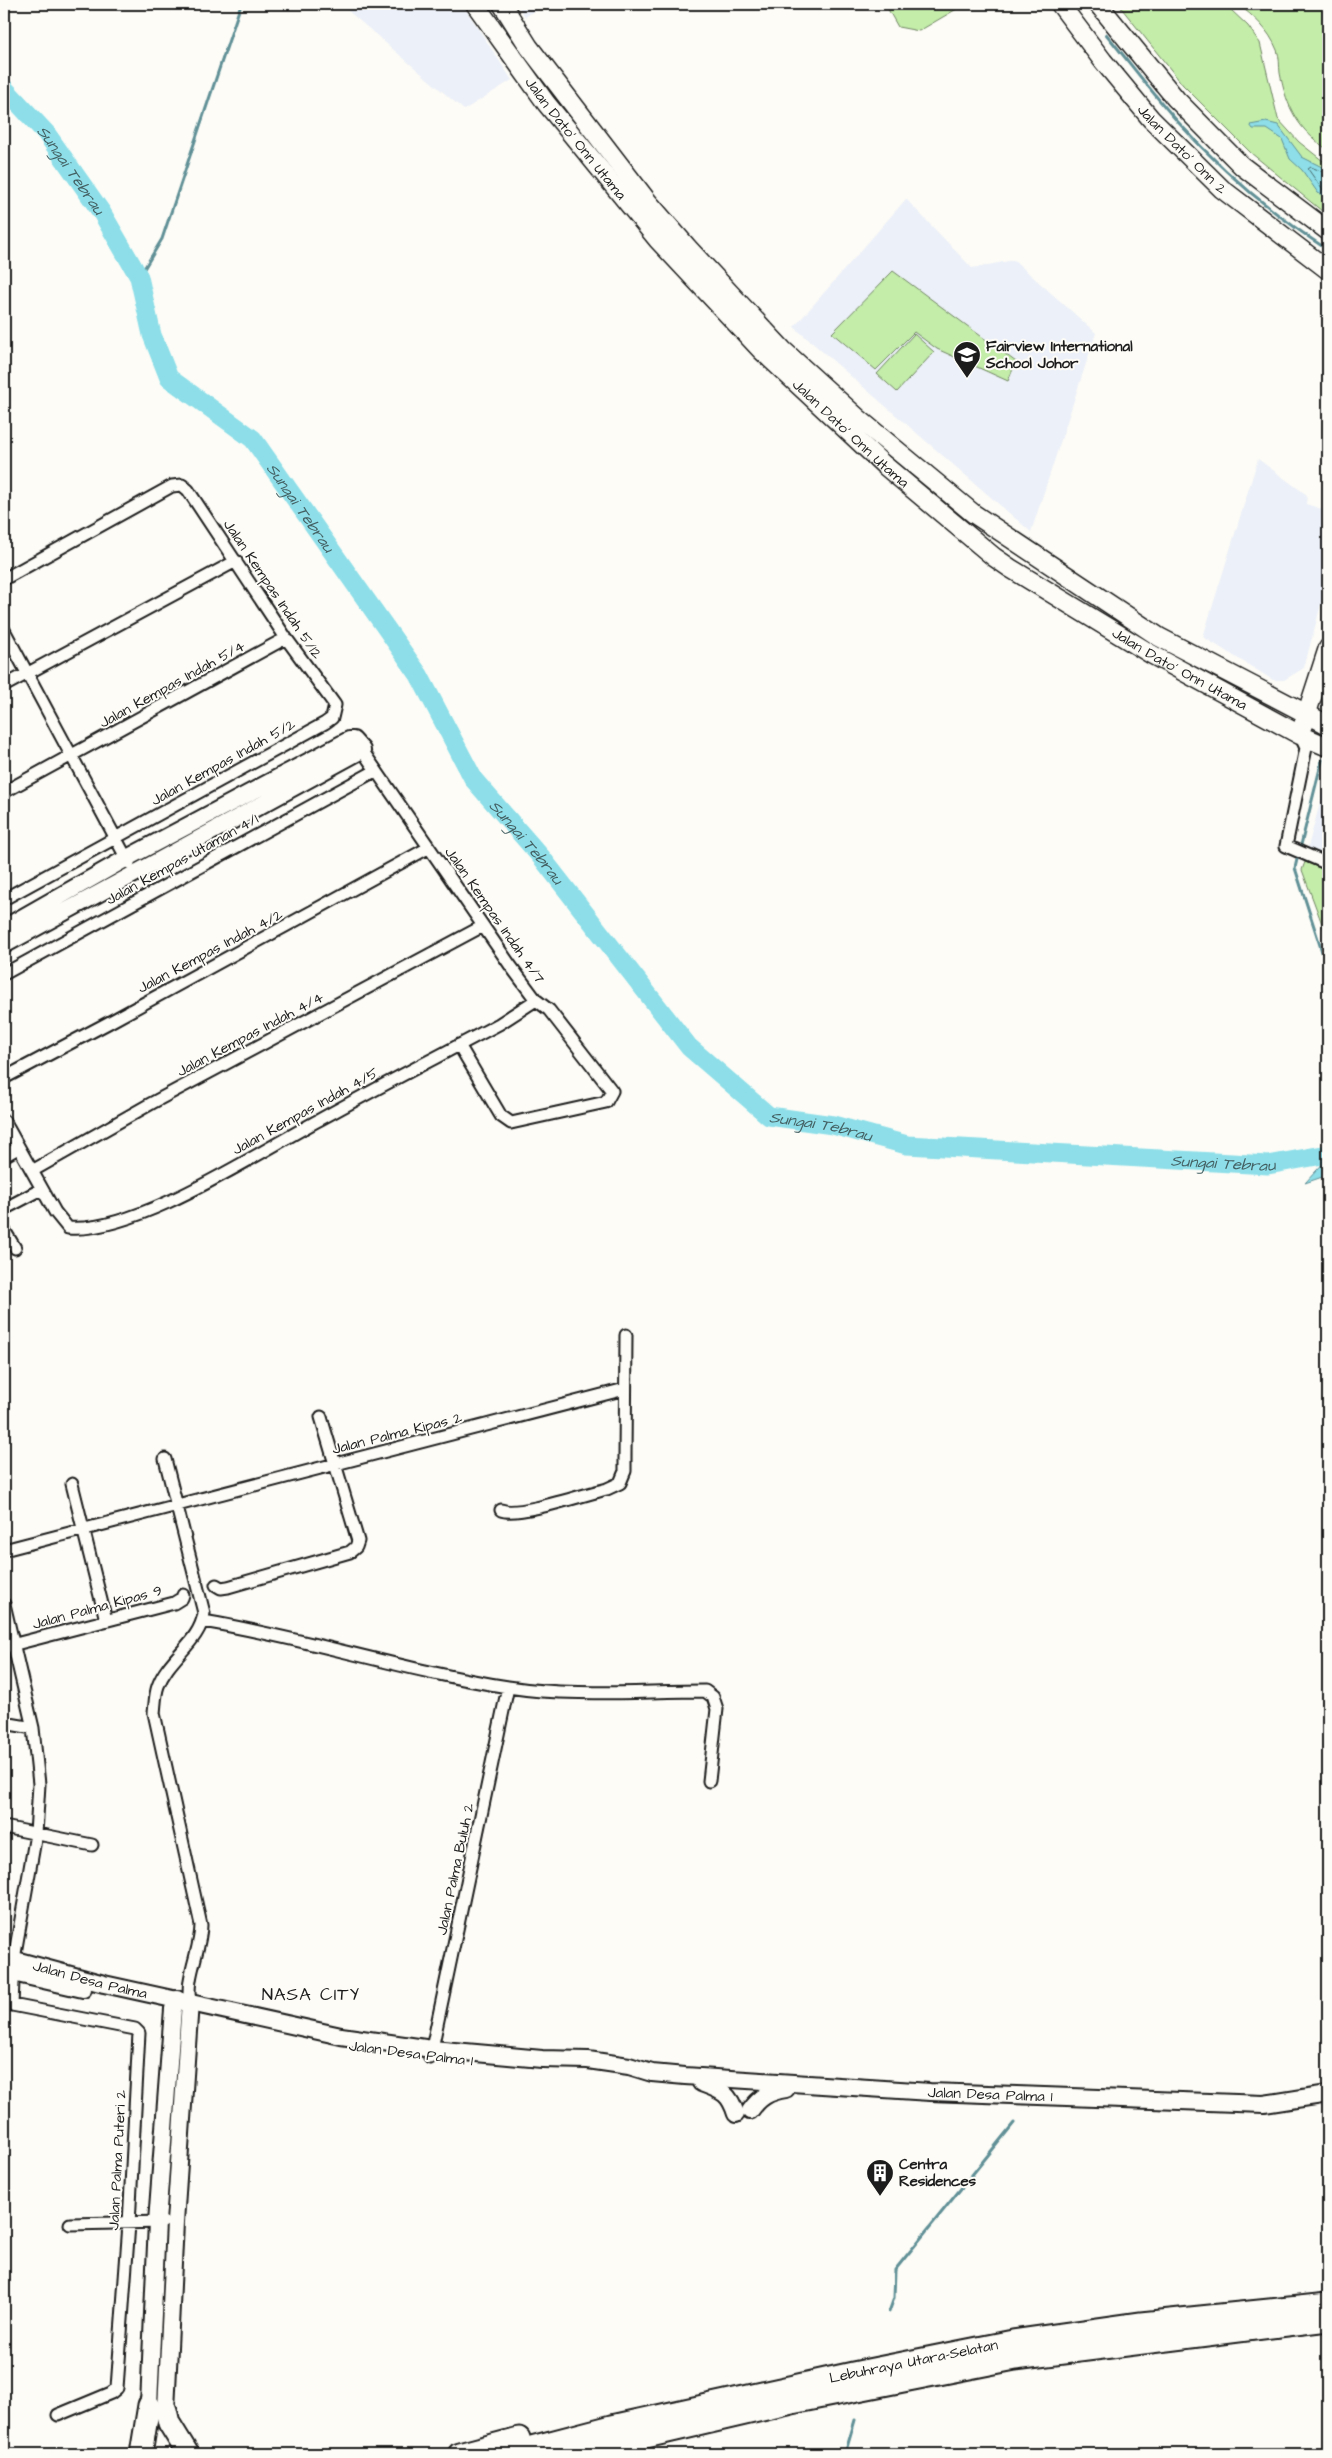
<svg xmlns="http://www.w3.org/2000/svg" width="1332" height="2458" font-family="'Architects Daughter',sans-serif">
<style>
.built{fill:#ecf0f8}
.green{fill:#c3eda9;stroke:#708462}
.water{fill:#8ddee8;stroke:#609096}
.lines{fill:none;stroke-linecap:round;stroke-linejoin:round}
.shore{stroke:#496a6e;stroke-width:1}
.stream{stroke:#609096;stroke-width:3}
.river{stroke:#8ddee8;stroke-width:19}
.street-casing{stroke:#1c1c1c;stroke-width:15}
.secondary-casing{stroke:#1c1c1c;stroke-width:20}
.primary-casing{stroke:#1c1c1c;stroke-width:21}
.highway-casing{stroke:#1c1c1c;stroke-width:25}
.street{stroke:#fdfcf7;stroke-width:11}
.secondary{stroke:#fdfcf7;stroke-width:16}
.primary{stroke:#fdfcf7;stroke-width:18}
.highway{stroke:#fdfcf7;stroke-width:21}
.labels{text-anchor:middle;stroke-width:4;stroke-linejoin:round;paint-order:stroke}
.street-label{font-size:15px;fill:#1c1c1c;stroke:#fdfcf7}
.poi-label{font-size:15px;font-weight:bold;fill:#1c1c1c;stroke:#fdfcf7;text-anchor:start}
.water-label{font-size:16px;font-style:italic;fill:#446063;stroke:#fdfcf7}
.quarter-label{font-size:18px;letter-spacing:1px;fill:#1c1c1c;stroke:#fdfcf7}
</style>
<rect width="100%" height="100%" fill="#fdfcf7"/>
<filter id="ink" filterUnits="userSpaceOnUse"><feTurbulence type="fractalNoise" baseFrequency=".02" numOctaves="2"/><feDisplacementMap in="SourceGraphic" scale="10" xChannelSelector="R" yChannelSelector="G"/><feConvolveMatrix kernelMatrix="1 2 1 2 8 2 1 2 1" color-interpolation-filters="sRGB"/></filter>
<g filter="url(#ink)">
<path class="built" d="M 340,4 L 462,4 L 512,80 L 464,110 Z
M 517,4 L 546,4 L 525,17 Z
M 906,199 L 972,268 L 1014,260 L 1096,333 L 1031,532 L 794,327 Z
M 1258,459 L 1307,495 L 1306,504 L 1328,511 L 1328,578 L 1304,668 L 1284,680 L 1273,680 L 1203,637 Z
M 1328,774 L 1328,869 L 1304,861 Z"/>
<path class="green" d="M 885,4 L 958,4 L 960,7 L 919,31 L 898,27 Z
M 1118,4 L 1212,4 L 1230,9 L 1248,26 L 1260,43 L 1278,119 L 1299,142 L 1323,161 L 1328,162 L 1328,216 L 1251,153 L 1183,85 Z
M 1237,4 L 1328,4 L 1328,150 C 1298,129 1287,109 1280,73 C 1279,66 1280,57 1277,50 C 1269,30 1254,16 1237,4 Z
M 893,271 L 1016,362 L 1008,381 L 937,349 L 914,332 L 876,370 L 832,333 Z
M 914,334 L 934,352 L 897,392 L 877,374 Z
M 1305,862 L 1328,871 L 1328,940 L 1302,870 Z"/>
<path class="water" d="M 1266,122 L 1278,125 L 1302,157 L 1328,170 L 1328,198 L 1318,193 L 1302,170 L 1290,159 L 1282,139 L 1267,129 L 1253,129 L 1250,125 Z
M 1328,1158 L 1328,1175 L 1305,1183 Z"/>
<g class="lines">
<path class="shore" d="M 1328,174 L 1311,167 L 1308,169 L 1322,189 L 1328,192"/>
<path class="stream" d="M 1106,34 C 1130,63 1153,94 1178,122 C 1221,170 1274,215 1328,250
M 139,277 L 162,239 L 241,4
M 1300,849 L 1322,760
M 1298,855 L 1295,868 L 1328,970
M 889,2312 L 894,2298 L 895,2270 L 1014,2123
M 845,2454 L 855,2420"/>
<path class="river" id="s1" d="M 4,88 L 46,133 L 102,213 L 139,277 L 152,335 L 169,378 L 253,439 L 419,675 L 474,780 L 542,858 L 689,1047 L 769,1116 L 833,1125 L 907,1145 L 1268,1165 L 1328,1154"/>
<defs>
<path id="street" d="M 4,579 L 172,486 L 182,485 L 188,490 L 286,638 L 335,705 L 332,718 L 325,723 L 4,899
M 4,630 L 129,863
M 4,686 L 236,561
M 1300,735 L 1306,748 L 1286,846 L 1328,864
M 362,750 L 510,965 L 536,1000 L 549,1010 L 612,1091 L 606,1102 L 511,1123 L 501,1116 L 459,1045
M 4,792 L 286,638
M 4,974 L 375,771
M 4,1078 L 108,1023 L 428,848
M 4,1121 L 55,1212 L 68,1228 C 136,1234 257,1153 319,1120 C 378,1087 439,1056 499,1024 L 536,1000
M 4,1156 L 18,1148
M 32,1171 L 152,1103 L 483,926
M 4,1209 L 42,1189
M 4,1230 L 15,1248
M 165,1459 L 204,1613 C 200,1642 168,1658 158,1686 C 155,1694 155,1705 154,1713 L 201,1925 C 201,1950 185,1977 190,2002
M 72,1484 L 106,1620
M 501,1510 C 519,1517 585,1494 607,1489 L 620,1483 L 625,1471 L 625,1458 L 626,1335
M 4,1550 L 625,1389
M 216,1585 L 221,1588 L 228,1587 L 350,1552 L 356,1547 L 358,1541 L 321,1417
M 4,1604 L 33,1728 L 39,1784 L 36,1834 L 14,1959 L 12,2005 L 135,2029 L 139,2033 L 129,2224 L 117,2388 L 111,2393 L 58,2415
M 203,1621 C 306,1638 405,1671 508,1687 C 572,1697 640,1691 705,1691 L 713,1697 L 717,1709 L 709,1781
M 4,1647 L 174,1603 L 182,1598 L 183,1595
M 4,1723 L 33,1728
M 4,1827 L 92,1845
M 430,2058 L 508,1687
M 70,2224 L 163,2222"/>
<g id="secondary">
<path d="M 4,928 L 127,858 L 349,740 L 353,740 L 362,750 L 4,945"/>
<path id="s2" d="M 4,1957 L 104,1984 L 341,2036 L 432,2049 L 542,2059 L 588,2060 L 629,2066 L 652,2073 L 685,2076 L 930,2092 L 1264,2104 L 1328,2094"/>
<path d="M 4,1971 L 83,1989"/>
<path d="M 701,2083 C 722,2091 729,2092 736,2114"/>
<path d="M 750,2111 C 760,2097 768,2092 786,2089"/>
<path d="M 149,2405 L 157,2222 L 173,2009 L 177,1999"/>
<path d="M 166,2410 L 175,2222 L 190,2002"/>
</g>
<g id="primary">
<path id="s3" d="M 475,4 L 546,103 L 658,240 L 762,351 L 884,465 L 994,557 L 1010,568 L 1151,654 L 1300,735 L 1328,747"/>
<path d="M 502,4 L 529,47 L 648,202 L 688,248 L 783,350 L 858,418 L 974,514 L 1159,637 L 1328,725"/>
<path id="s4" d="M 1060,4 L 1103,61 L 1151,119 L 1222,189 L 1328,270"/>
<path d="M 1098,4 L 1176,99 L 1242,166 L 1328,231"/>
<path d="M 1303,725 L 1328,648"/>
</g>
<g id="highway">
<path d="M 166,2410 L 169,2423 L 188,2454"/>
<path d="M 141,2454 L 149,2405"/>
<path d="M 459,2454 L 519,2438"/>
<path id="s5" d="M 505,2454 L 612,2426 L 853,2373 L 1013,2341 L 1141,2323 L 1328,2304"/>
<path d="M 573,2454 L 792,2403 L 1015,2359 L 1328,2320"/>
</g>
</defs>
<use href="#street" class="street-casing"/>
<use href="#secondary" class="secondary-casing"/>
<use href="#primary" class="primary-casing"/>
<use href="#highway" class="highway-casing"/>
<use href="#street" class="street"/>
<use href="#secondary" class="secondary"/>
<use href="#primary" class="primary"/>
<use href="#highway" class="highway"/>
</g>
</g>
<defs>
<symbol id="school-pin" viewBox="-11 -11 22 30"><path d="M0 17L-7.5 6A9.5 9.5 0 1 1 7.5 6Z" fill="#1c1c1c" stroke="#fdfcf7"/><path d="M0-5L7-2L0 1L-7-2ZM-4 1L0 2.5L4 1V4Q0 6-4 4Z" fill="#fff"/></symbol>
<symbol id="building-pin" viewBox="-11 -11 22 30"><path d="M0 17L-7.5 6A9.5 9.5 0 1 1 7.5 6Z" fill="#1c1c1c" stroke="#fdfcf7"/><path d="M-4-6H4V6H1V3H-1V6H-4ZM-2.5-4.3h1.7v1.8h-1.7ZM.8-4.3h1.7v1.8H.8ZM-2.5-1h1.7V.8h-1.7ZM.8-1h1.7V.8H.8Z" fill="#fff"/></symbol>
</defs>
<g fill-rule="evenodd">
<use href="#school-pin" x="951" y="339" width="32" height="43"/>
<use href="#building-pin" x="864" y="2157" width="32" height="43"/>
</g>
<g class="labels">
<g class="street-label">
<text dy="5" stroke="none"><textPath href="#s3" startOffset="168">Jalan Dato' Onn Utama</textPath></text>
<text dy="5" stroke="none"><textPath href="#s4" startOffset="190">Jalan Dato' Onn 2</textPath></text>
<text dy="5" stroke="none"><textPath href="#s3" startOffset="572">Jalan Dato' Onn Utama</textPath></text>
<text transform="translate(273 589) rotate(56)" y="5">Jalan Kempas Indah 5/12</text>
<text dy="5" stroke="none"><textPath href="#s3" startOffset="978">Jalan Dato' Onn Utama</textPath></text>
<text transform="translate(172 684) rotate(-29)" y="5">Jalan Kempas Indah 5/4</text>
<text transform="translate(223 762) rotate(-29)" y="5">Jalan Kempas Indah 5/2</text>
<text transform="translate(182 859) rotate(-29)" y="5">Jalan Kempas Utaman 4/1</text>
<text transform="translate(495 915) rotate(55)" y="5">Jalan Kempas Indah 4/7</text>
<text transform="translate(210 951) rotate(-28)" y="5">Jalan Kempas Indah 4/2</text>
<text transform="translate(250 1034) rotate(-28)" y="5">Jalan Kempas Indah 4/4</text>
<text transform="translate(305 1111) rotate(-29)" y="5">Jalan Kempas Indah 4/5</text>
<text transform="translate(397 1433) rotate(-14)" y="5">Jalan Palma Kipas 2</text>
<text transform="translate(97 1607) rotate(-15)" y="5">Jalan Palma Kipas 9</text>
<text transform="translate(455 1869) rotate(-78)" y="5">Jalan Palma Buluh 2</text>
<text dy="5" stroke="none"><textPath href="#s2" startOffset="89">Jalan Desa Palma</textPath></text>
<text transform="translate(411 2053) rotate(7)" y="5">Jalan Desa Palma 1</text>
<text dy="5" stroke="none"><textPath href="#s2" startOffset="999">Jalan Desa Palma 1</textPath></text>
<text transform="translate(117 2160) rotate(-87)" y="5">Jalan Palma Puteri 2</text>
<text dy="5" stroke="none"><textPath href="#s5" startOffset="419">Lebuhraya Utara–Selatan</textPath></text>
</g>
<g class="poi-label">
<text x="986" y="351">Fairview International<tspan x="986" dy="17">School Johor</tspan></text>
<text x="899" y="2169">Centra<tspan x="899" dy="17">Residences</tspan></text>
</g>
<g class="water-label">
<text dy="6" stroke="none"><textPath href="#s1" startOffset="106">Sungai Tebrau</textPath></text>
<text dy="6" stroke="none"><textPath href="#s1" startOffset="526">Sungai Tebrau</textPath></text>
<text dy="6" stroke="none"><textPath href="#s1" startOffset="931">Sungai Tebrau</textPath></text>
<text dy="6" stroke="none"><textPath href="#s1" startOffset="1351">Sungai Tebrau</textPath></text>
<text dy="6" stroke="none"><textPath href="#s1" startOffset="1756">Sungai Tebrau</textPath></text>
</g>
<g class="quarter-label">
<text x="311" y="2000">NASA CITY</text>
</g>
</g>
<rect width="1332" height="2458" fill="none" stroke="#fdfcf7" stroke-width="20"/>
<rect x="10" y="10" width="1312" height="2438" fill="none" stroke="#1c1c1c" stroke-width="2" filter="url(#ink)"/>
</svg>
